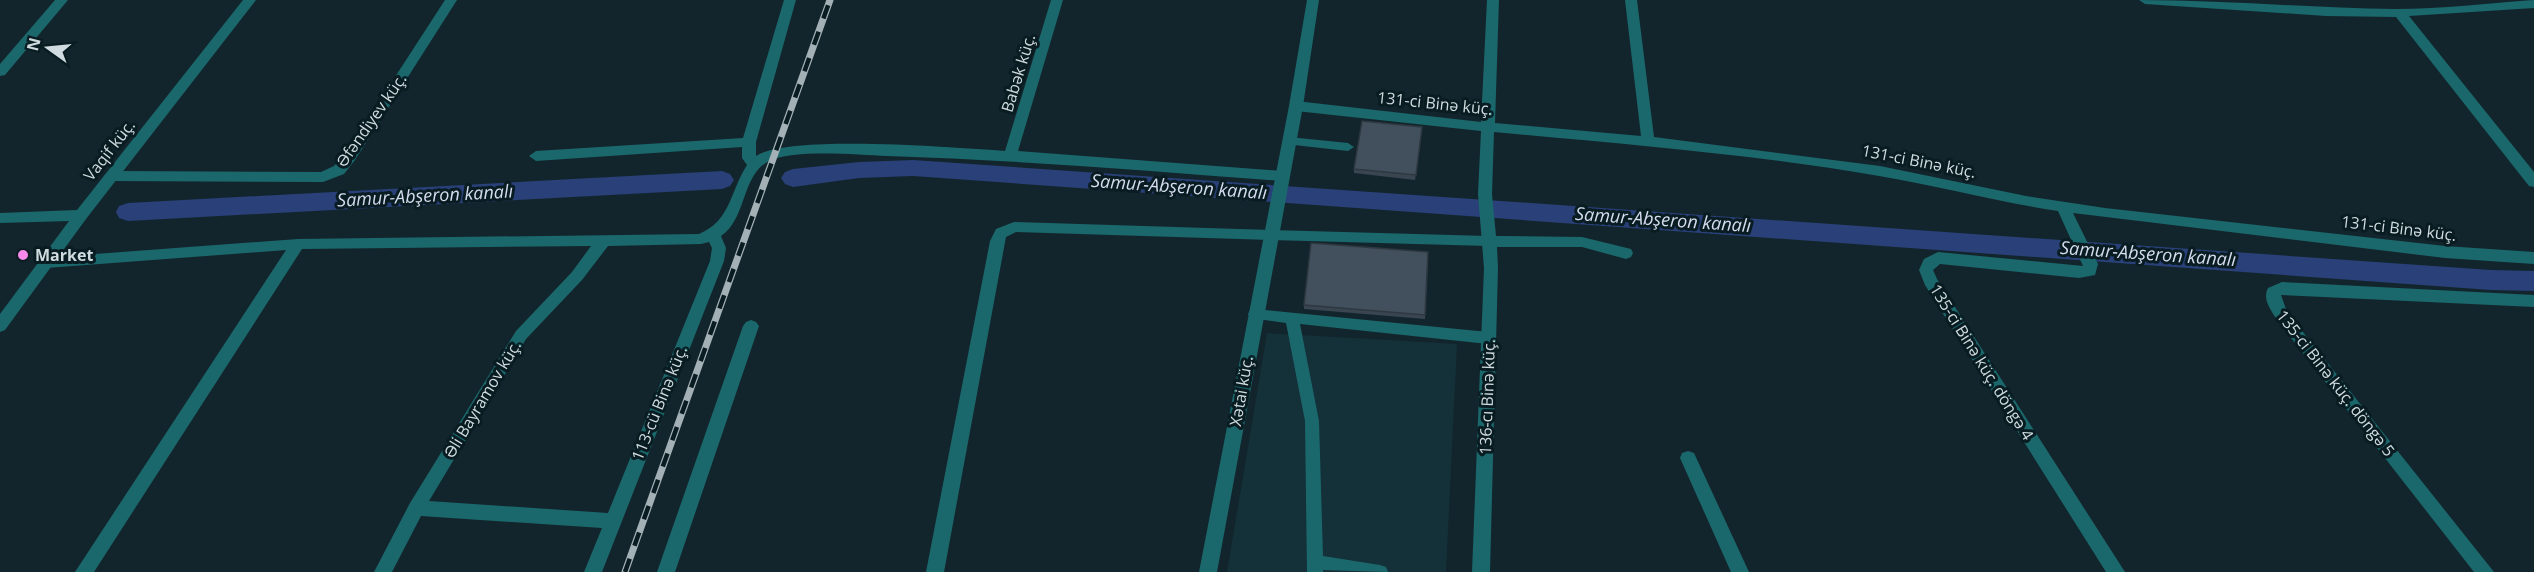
<svg xmlns="http://www.w3.org/2000/svg" width="2534" height="572" font-family="'Open Sans',sans-serif">
<style>
.built{fill:#143038}
.lines{fill:none;stroke-linecap:round;stroke-linejoin:round}
.canal{fill:#294078;fill-rule:evenodd}
.service{fill:#1a686c;fill-rule:evenodd}
.minor{fill:#1a686c;fill-rule:evenodd}
.tertiary{fill:#1a686c;fill-rule:evenodd}
.rail-casing{stroke:#a3b0b5;stroke-width:7}
.rail{stroke:#091c22;stroke-width:4.5;stroke-dasharray:14;stroke-linecap:butt}
.wall{fill:#394550}
.building{fill:#42505d;stroke:#2e3841;stroke-width:1.5}
.poi-dot{fill:#f788ec;stroke:#091c22;stroke-width:2}
.labels{text-anchor:middle;stroke-width:6;stroke-linejoin:round;paint-order:stroke}
.street-label{font-size:16px;fill:#cfdbdf;stroke:#091c22}
.poi-label{font-size:16px;font-weight:bold;fill:#cfdbdf;stroke:#091c22;text-anchor:start}
.water-label{font-size:18px;font-style:italic;fill:#d4dcee;stroke:#091c22}
</style>
<rect width="100%" height="100%" fill="#13252c"/>
<path class="built" d="M 1267,333 L 1457,344 L 1446,572 L 1227,572 Z"/>
<g class="lines">
<path class="canal" d="M 913,160 L 2491,270 L 2534,271 L 2534,291 L 2491,290 L 913,176 L 859,178 L 793,187 L 785,184 L 781,178 L 785,172 L 793,169 L 859,162 Z
M 722,171 L 730,174 L 734,180 L 730,186 L 722,189 L 128,221 L 119,218 L 116,212 L 119,206 L 128,203 Z"/>
<path class="service" d="M 1289,137 L 1348,143 L 1354,147 L 1348,151 L 1285,144 L 1283,141 Z
M 1271,230 L 1488,236 L 1495,241 L 1488,246 L 1271,240 L 1264,235 Z
M 1255,309 L 1488,332 L 1493,334 L 1495,338 L 1493,342 L 1488,344 L 1300,324 L 1319,421 L 1323,556 L 1380,565 L 1386,567 L 1388,572 L 1323,570 L 1323,572 L 1307,572 L 1305,421 L 1286,323 L 1250,318 L 1248,314 L 1250,310 Z"/>
<path class="minor" d="M 55,0 L 68,0 L 5,75 L 0,76 L 0,64 Z
M 445,0 L 457,0 L 355,160 L 344,174 L 323,182 L 111,181 L 104,176 L 111,171 L 321,172 L 334,166 L 345,154 Z
M 784,0 L 796,0 L 756,142 L 756,156 C 790,134 957,148 1005,151 L 1051,0 L 1063,0 L 1018,151 L 1282,171 L 1289,176 L 1282,181 C 1150,171 1019,160 887,156 C 857,155 795,149 769,161 C 741,175 747,219 721,236 L 726,248 L 724,261 L 602,572 L 584,572 L 602,528 L 421,516 L 392,572 L 374,572 L 410,503 L 516,331 L 572,272 L 591,246 L 302,249 L 94,572 L 75,572 L 286,250 L 46,268 L 41,266 L 39,262 L 41,258 L 298,239 L 699,234 C 731,221 730,191 747,165 L 742,158 L 742,147 L 536,161 L 529,156 L 536,151 L 743,138 ZM 709,242 L 712,248 L 710,261 L 608,513 L 429,501 L 526,339 L 582,280 L 608,246 L 701,244 Z
M 1487,0 L 1499,0 L 1495,123 L 1641,136 L 1625,0 L 1637,0 L 1654,137 L 1880,166 L 2026,196 L 2105,208 L 2445,246 L 2534,252 L 2534,264 L 2445,258 L 2073,213 L 2098,264 L 2095,275 L 2079,278 L 1940,264 L 1933,270 L 1937,279 L 2125,572 L 2106,572 L 1925,285 L 1919,270 L 1924,259 L 1938,252 L 2083,266 L 2058,211 C 1998,202 1939,186 1879,176 C 1752,154 1623,144 1494,132 L 1492,194 L 1496,236 L 1582,237 L 1631,249 L 1633,253 L 1631,257 L 1626,259 L 1582,247 L 1497,247 L 1498,268 L 1490,572 L 1472,572 L 1484,268 L 1478,194 L 1481,131 L 1296,111 L 1289,106 L 1296,101 L 1481,122 Z
M 2139,0 C 2225,0 2310,8 2396,9 C 2442,9 2488,3 2534,0 L 2534,8 L 2409,16 L 2534,172 L 2534,187 L 2529,186 L 2396,17 L 2326,16 L 2145,4 Z
M 1014,222 L 1271,230 L 1278,235 L 1271,240 L 1016,232 L 1006,237 L 944,572 L 926,572 L 990,241 L 996,229 Z
M 2282,282 L 2534,295 L 2534,307 L 2281,295 L 2287,312 L 2494,572 L 2474,572 L 2277,320 C 2271,310 2262,300 2268,288 Z
M 751,320 L 756,322 L 759,326 L 675,572 L 657,572 L 743,326 L 746,322 Z
M 1688,451 L 1694,453 L 1749,572 L 1731,572 L 1680,458 L 1682,453 Z"/>
<path class="tertiary" d="M 243,0 L 256,0 L 86,219 L 5,330 L 0,332 L 0,314 L 69,221 L 0,223 L 0,213 L 77,210 Z
M 1307,0 L 1319,0 L 1303,106 L 1217,572 L 1199,572 L 1289,106 Z"/>
<defs>
<path id="rail" d="M 625,572 L 830,0"/>
</defs>
<use href="#rail" class="rail-casing"/>
<use href="#rail" class="rail"/>
</g>
<path class="wall" d="M 1422,127 L 1415,180 L 1354,173 L 1354,169 Z
M 1304,305 L 1425,315 L 1425,319 L 1304,309 Z"/>
<path class="building" d="M 1362,121 L 1422,127 L 1416,175 L 1354,169 Z
M 1311,243 L 1428,252 L 1425,315 L 1304,305 Z"/>
<circle class="poi-dot" cx="23" cy="255" r="6"/>
<g class="labels">
<g class="street-label">
<text transform="translate(1018 73) rotate(-73)" y="6">Babək küç.</text>
<text transform="translate(1435 103) rotate(6)" y="6">131-ci Binə küç.</text>
<text transform="translate(371 120) rotate(-55)" y="6">Əfəndiyev küç.</text>
<text transform="translate(109 150) rotate(-52)" y="6">Vaqif küç.</text>
<text transform="translate(1919 161) rotate(11)" y="6">131-ci Binə küç.</text>
<text transform="translate(2399 228) rotate(7)" y="6">131-ci Binə küç.</text>
<text transform="translate(1982 362) rotate(58)" y="6">135-ci Binə küç. döngə 4</text>
<text transform="translate(2336 383) rotate(52)" y="6">135-ci Binə küç. döngə 5</text>
<text transform="translate(1241 391) rotate(-80)" y="6">Xətai küç.</text>
<text transform="translate(1487 397) rotate(-88)" y="6">136-cı Binə küç.</text>
<text transform="translate(482 399) rotate(-59)" y="6">Əli Bayramov küç.</text>
<text transform="translate(659 403) rotate(-68)" y="6">113-cü Binə küç.</text>
</g>
<g class="poi-label">
<text x="35" y="261">Market</text>
</g>
<g class="water-label">
<text transform="translate(1179 187) rotate(4)" y="6">Samur-Abşeron kanalı</text>
<text transform="translate(425 196) rotate(-3)" y="6">Samur-Abşeron kanalı</text>
<text transform="translate(1663 220) rotate(4)" y="6">Samur-Abşeron kanalı</text>
<text transform="translate(2148 254) rotate(4)" y="6">Samur-Abşeron kanalı</text>
</g>
</g>
<g transform="translate(48 48) rotate(285)" stroke="#091c22" stroke-width="4.5" paint-order="stroke">
<path d="M0-4.5L10 22L0 15L-10 22Z" fill="#cfdbdf"/>
<text y="-9" font-size="16" font-weight="bold" text-anchor="middle" fill="#cfdbdf">N</text>
</g>
</svg>
